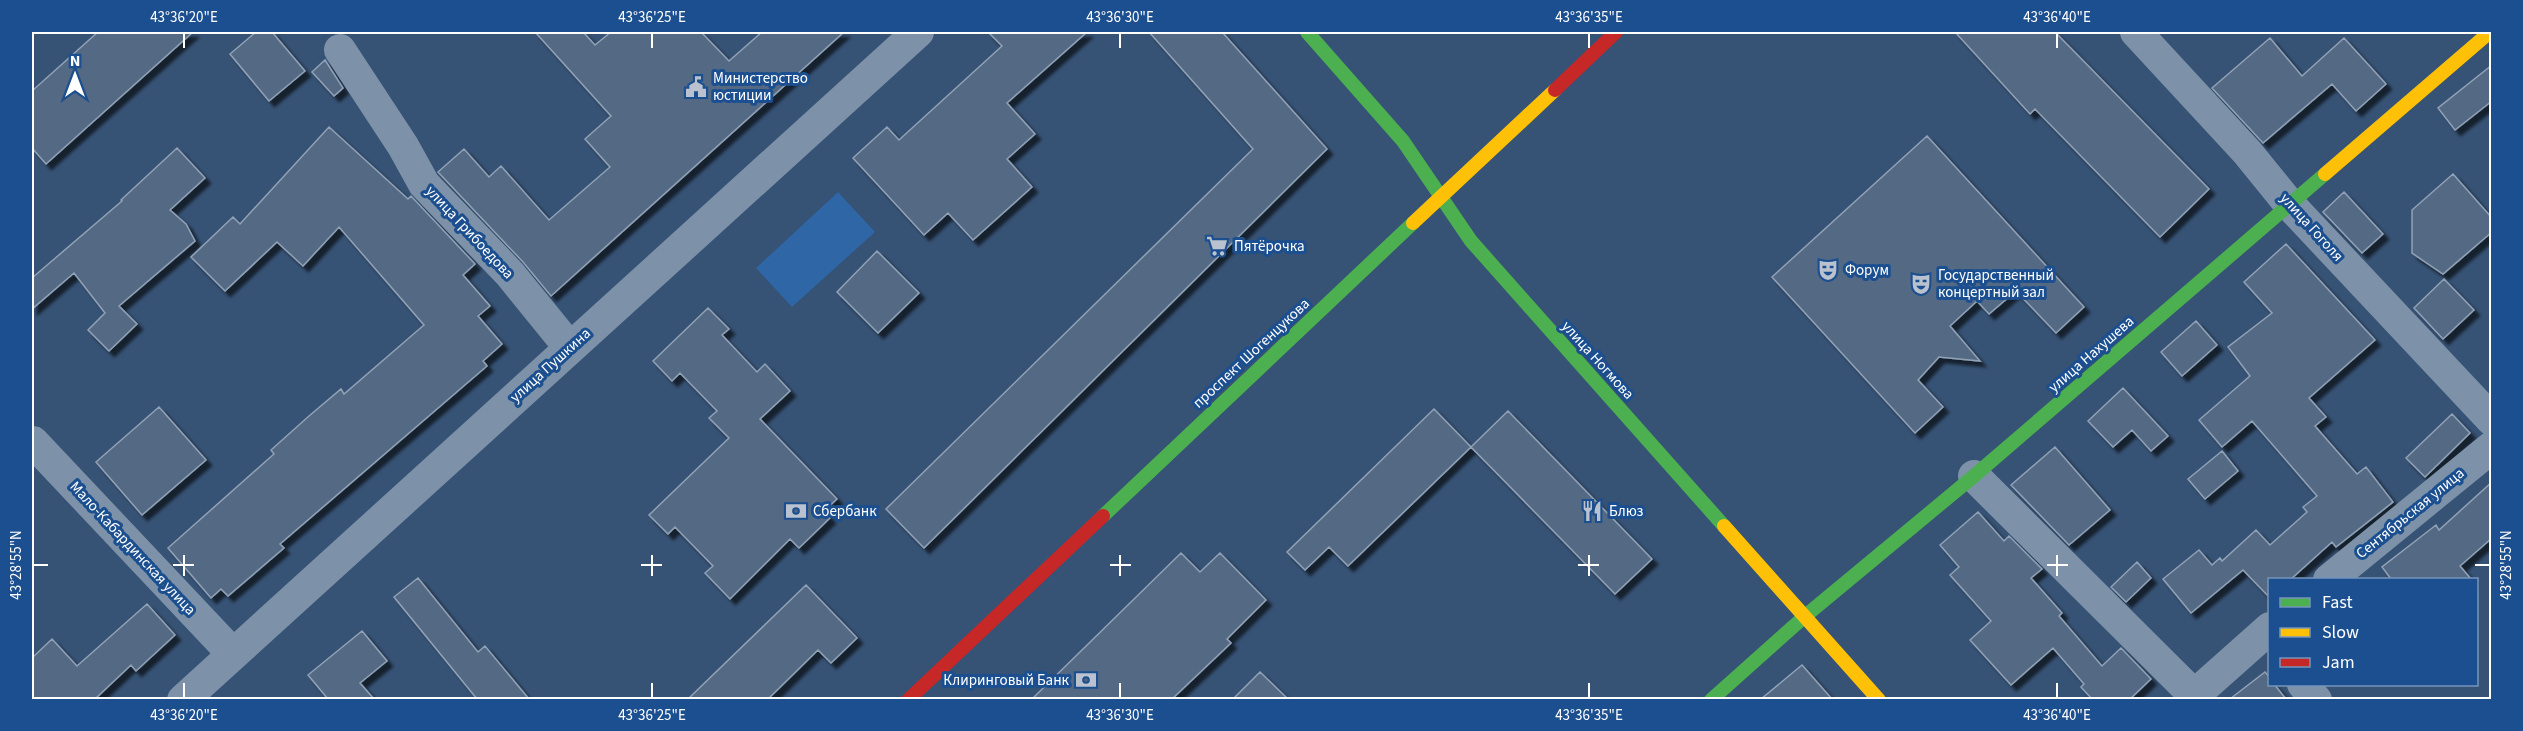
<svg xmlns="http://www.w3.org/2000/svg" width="2523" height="731" font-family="'Source Sans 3',sans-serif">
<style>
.green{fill:#2f66a5}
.building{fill:#526984;stroke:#92a2b6;stroke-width:1.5;filter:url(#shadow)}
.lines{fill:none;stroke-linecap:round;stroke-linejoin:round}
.street{stroke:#7d92a8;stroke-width:32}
.fast{stroke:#4caf50;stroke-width:14}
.slow{stroke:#ffc107;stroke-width:14}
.jam{stroke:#c62828;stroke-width:14}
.ticks{fill:none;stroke:#fff;stroke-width:2}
.labels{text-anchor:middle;stroke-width:6;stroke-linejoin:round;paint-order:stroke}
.poi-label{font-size:15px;fill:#fff;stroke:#1b4f8f;text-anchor:start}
.street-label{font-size:15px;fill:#fff;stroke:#1b4f8f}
.neatline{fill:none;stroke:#fff;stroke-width:2}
.ticks-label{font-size:15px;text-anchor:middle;fill:#fff}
</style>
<defs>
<filter id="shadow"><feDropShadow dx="5.5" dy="5.5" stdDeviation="1.5" flood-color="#0009"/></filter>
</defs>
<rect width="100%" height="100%" fill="#365274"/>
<path class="green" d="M 838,192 L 875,232 L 792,307 L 756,268 Z"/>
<path class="building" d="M 98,32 L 193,32 L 46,164 L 32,148 L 32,91 Z
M 256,32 L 272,32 L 305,71 L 269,101 L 230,54 Z
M 535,32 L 583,32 L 595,45 L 611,32 L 701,32 L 729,61 L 762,32 L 844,32 L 551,296 L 523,262 L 438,172 L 464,149 L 489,177 L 501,166 L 549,220 L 610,167 L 585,139 L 611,116 Z
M 988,32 L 1087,32 L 1007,103 L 1035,134 L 1007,159 L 1032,187 L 973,240 L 948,213 L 924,235 L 853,158 L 887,127 L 899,140 L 1002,46 Z
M 1149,32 L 1222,32 L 1327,149 L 924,548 L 886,509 L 1253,149 Z
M 1955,32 L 2055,32 L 2209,189 L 2160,237 L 2035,109 L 2030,114 Z
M 2270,38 L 2302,76 L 2344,38 L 2386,84 L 2356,111 L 2332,84 L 2263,143 L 2212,88 Z
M 325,60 L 343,88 L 334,96 L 312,72 Z
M 2492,65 L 2492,101 L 2455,130 L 2438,108 Z
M 329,127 L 408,199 L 411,196 L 475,264 L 463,275 L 490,306 L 478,316 L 502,344 L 483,361 L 487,366 L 280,544 L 284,548 L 228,596 L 221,589 L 211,598 L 168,548 L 274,454 L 271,450 L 309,416 L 341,389 L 344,394 L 424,325 L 339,227 L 303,266 L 277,242 L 225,291 L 191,257 L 233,217 L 240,224 Z
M 1927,136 L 2084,307 L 2056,333 L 2016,291 L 1989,314 L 1977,301 L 1950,326 L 1980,361 L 1939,357 L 1918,380 L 1943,407 L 1915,433 L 1772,277 Z
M 177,148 L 205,178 L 170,210 L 186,224 L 195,241 L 119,306 L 137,324 L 109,351 L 88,330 L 105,313 L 74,273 L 32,309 L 32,278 L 122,201 L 121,200 Z
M 2453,174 L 2492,218 L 2492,232 L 2443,274 L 2412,253 L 2412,210 Z
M 2344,192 L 2383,234 L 2362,253 L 2323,212 Z
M 2286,244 L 2375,340 L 2309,398 L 2326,417 L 2315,426 L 2357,474 L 2366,467 L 2393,502 L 2336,547 L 2332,542 L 2291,579 L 2270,579 L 2270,598 L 2243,570 L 2191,613 L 2163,579 L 2199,550 L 2212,565 L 2220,558 L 2222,561 L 2256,530 L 2270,545 L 2307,512 L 2303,507 L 2317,496 L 2252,421 L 2222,447 L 2199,420 L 2250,376 L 2228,347 L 2272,313 L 2244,282 Z
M 877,251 L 919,293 L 878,333 L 837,292 Z
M 2444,279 L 2474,310 L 2443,339 L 2414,308 Z
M 708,308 L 729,329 L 722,335 L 757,372 L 765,364 L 790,391 L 760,419 L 837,499 L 824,511 L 830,518 L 799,548 L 790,539 L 730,599 L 705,573 L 713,566 L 675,527 L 668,534 L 649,515 L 729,438 L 709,418 L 717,411 L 680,373 L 672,381 L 653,361 Z
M 2196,321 L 2217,345 L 2182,376 L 2161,352 Z
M 2123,388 L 2168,436 L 2151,451 L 2132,430 L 2113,447 L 2088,421 Z
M 159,407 L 206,460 L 142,515 L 96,462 Z
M 1434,409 L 1471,447 L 1348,566 L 1329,547 L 1305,570 L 1287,552 Z
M 1508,411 L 1652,559 L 1615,594 L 1471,447 Z
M 2452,414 L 2470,433 L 2425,477 L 2406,458 Z
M 2055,447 L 2110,510 L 2069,545 L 2011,485 Z
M 2222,451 L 2238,471 L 2205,499 L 2188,479 Z
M 2492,482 L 2492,538 L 2460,566 L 2471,579 L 2391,579 L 2382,567 L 2436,525 L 2439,530 Z
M 1978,512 L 2004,541 L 2009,536 L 2042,569 L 2031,578 L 2062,613 L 2059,616 L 2102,666 L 2121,648 L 2151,679 L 2130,699 L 2092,699 L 2081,687 L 2084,684 L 2053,648 L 2011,685 L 1970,640 L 1991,621 L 1950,575 L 1959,567 L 1940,545 Z
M 1181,553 L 1200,572 L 1220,553 L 1266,600 L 1227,639 L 1231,643 L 1172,699 L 1032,699 Z
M 2137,562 L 2151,578 L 2126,602 L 2111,587 Z
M 418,578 L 478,652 L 485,646 L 529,699 L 477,699 L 394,597 Z
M 806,585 L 857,638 L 831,663 L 818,650 L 768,699 L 688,699 Z
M 147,604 L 175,635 L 136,671 L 131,665 L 95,699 L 32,699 L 32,658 L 52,639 L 77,666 Z
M 362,631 L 387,661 L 360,683 L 374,699 L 328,699 L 308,675 Z
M 1802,665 L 1832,699 L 1761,699 Z
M 1260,672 L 1288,699 L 1233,699 Z
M 2265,672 L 2270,678 L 2270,684 L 2274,684 L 2286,699 L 2230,699 Z"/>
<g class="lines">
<path class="street" d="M 2136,32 L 2247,152 L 2290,205 L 2492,420
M 340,50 L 403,146 L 424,184 L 510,274 L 570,348
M 33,442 L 233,654
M 1974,476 L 2194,695
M 2329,580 L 2492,447
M 2303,684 L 2316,700
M 183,700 L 918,32
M 2189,700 L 2270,628"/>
<path class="fast" d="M 1307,32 L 1403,141 L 1471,241 L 1724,526
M 1103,516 L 1413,223
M 1711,700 L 1804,617 L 1974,476 L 2325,174"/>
<path class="slow" d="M 2325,174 L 2490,32
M 1413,223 L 1555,90
M 1724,526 L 1879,700"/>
<path class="jam" d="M 1555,90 L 1616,32
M 908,700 L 1103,516"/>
</g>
<path class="ticks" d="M 184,33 L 184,48M 652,33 L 652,48M 1120,33 L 1120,48M 1589,33 L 1589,48M 2057,33 L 2057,48M 184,555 L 184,576M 652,555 L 652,576M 1120,555 L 1120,576M 1589,555 L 1589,576M 2057,555 L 2057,576M 33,565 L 48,565M 173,565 L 194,565M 641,565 L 662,565M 1110,565 L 1131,565M 1578,565 L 1599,565M 2047,565 L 2068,565M 2475,565 L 2490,565M 184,683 L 184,698M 652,683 L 652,698M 1120,683 L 1120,698M 1589,683 L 1589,698M 2057,683 L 2057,698"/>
<defs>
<symbol id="civic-bare" viewBox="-9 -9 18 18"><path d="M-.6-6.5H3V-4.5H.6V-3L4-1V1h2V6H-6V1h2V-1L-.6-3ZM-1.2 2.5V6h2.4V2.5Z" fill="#b9c2ce" stroke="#1b4f8f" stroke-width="2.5" paint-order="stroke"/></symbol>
<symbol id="supermarket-bare" viewBox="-9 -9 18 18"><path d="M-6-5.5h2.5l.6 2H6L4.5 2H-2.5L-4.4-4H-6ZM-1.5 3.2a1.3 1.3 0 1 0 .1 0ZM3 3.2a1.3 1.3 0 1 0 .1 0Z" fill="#b9c2ce" stroke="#1b4f8f" stroke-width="2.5" paint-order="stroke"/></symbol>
<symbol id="theatre-bare" viewBox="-9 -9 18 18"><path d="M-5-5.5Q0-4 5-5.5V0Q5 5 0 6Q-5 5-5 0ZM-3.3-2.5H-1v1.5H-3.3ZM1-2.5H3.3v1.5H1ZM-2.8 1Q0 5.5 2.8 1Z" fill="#b9c2ce" stroke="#1b4f8f" stroke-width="2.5" paint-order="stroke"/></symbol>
<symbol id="bank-bare" viewBox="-9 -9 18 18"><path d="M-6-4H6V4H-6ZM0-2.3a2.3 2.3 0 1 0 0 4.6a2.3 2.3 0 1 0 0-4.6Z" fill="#b9c2ce" stroke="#1b4f8f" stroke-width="2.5" paint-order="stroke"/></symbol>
<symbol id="restaurant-bare" viewBox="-9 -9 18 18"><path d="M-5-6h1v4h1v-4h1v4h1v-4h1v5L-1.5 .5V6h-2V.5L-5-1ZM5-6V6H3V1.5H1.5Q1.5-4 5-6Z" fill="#b9c2ce" stroke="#1b4f8f" stroke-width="2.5" paint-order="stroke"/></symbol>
</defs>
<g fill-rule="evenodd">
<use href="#civic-bare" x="681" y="72" width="30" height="30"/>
<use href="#supermarket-bare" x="1202" y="231" width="30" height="30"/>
<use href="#theatre-bare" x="1813" y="255" width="30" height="30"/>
<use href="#theatre-bare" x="1906" y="269" width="30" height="30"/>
<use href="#bank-bare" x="781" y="496" width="30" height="30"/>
<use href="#restaurant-bare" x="1577" y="496" width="30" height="30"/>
<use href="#bank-bare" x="1071" y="665" width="30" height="30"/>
</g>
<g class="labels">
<g class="poi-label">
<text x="713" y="83">Министерство<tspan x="713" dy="17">юстиции</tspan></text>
<text x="1234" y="251">Пятёрочка</text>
<text x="1845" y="275">Форум</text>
<text x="1938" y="280">Государственный<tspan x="1938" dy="17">концертный зал</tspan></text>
<text x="813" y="516">Сбербанк</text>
<text x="1609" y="516">Блюз</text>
<text x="1069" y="685" text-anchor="end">Клиринговый Банк</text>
</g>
<g class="street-label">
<text transform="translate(2312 227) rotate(48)" y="5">улица Гоголя</text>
<text transform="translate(470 232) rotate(47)" y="5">улица Грибоедова</text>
<text transform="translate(1251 353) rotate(-43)" y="5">проспект Шогенцукова</text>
<text transform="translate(2091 354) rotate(-41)" y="5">улица Нахушева</text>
<text transform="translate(1598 360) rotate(48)" y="5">улица Ногмова</text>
<text transform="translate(550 365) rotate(-42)" y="5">улица Пушкина</text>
<text transform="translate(2410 513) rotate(-39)" y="5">Сентябрьская улица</text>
<text transform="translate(133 548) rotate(47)" y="5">Мало-Кабардинская улица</text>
</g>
</g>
<rect width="2523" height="731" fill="none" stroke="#1b4f8f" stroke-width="66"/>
<rect x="2268" y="578" width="210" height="108" fill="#1b4f8f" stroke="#7695bc" stroke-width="1.5"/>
<rect x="2280" y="598" width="30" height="9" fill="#4caf50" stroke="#7695bc" stroke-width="1.5"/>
<text x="2322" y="608" font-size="18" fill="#ffffff">Fast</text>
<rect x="2280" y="628" width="30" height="9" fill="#ffc107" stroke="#7695bc" stroke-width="1.5"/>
<text x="2322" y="638" font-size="18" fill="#ffffff">Slow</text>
<rect x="2280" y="658" width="30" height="9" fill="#c62828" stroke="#7695bc" stroke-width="1.5"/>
<text x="2322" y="668" font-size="18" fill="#ffffff">Jam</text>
<g transform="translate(75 75)" stroke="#1b4f8f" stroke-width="4.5" paint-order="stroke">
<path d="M0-4.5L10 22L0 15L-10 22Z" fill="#ffffff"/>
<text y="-9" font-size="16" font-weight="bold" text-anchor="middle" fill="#ffffff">N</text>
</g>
<rect x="33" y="33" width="2457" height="665" class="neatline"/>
<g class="ticks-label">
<text x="184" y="22">43°36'20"E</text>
<text x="652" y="22">43°36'25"E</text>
<text x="1120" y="22">43°36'30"E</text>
<text x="1589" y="22">43°36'35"E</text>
<text x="2057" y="22">43°36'40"E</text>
<text transform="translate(16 565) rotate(-90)" y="5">43°28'55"N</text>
<text transform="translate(2506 565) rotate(-90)" y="5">43°28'55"N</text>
<text x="184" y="720">43°36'20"E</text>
<text x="652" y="720">43°36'25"E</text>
<text x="1120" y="720">43°36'30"E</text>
<text x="1589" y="720">43°36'35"E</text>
<text x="2057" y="720">43°36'40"E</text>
</g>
</svg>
